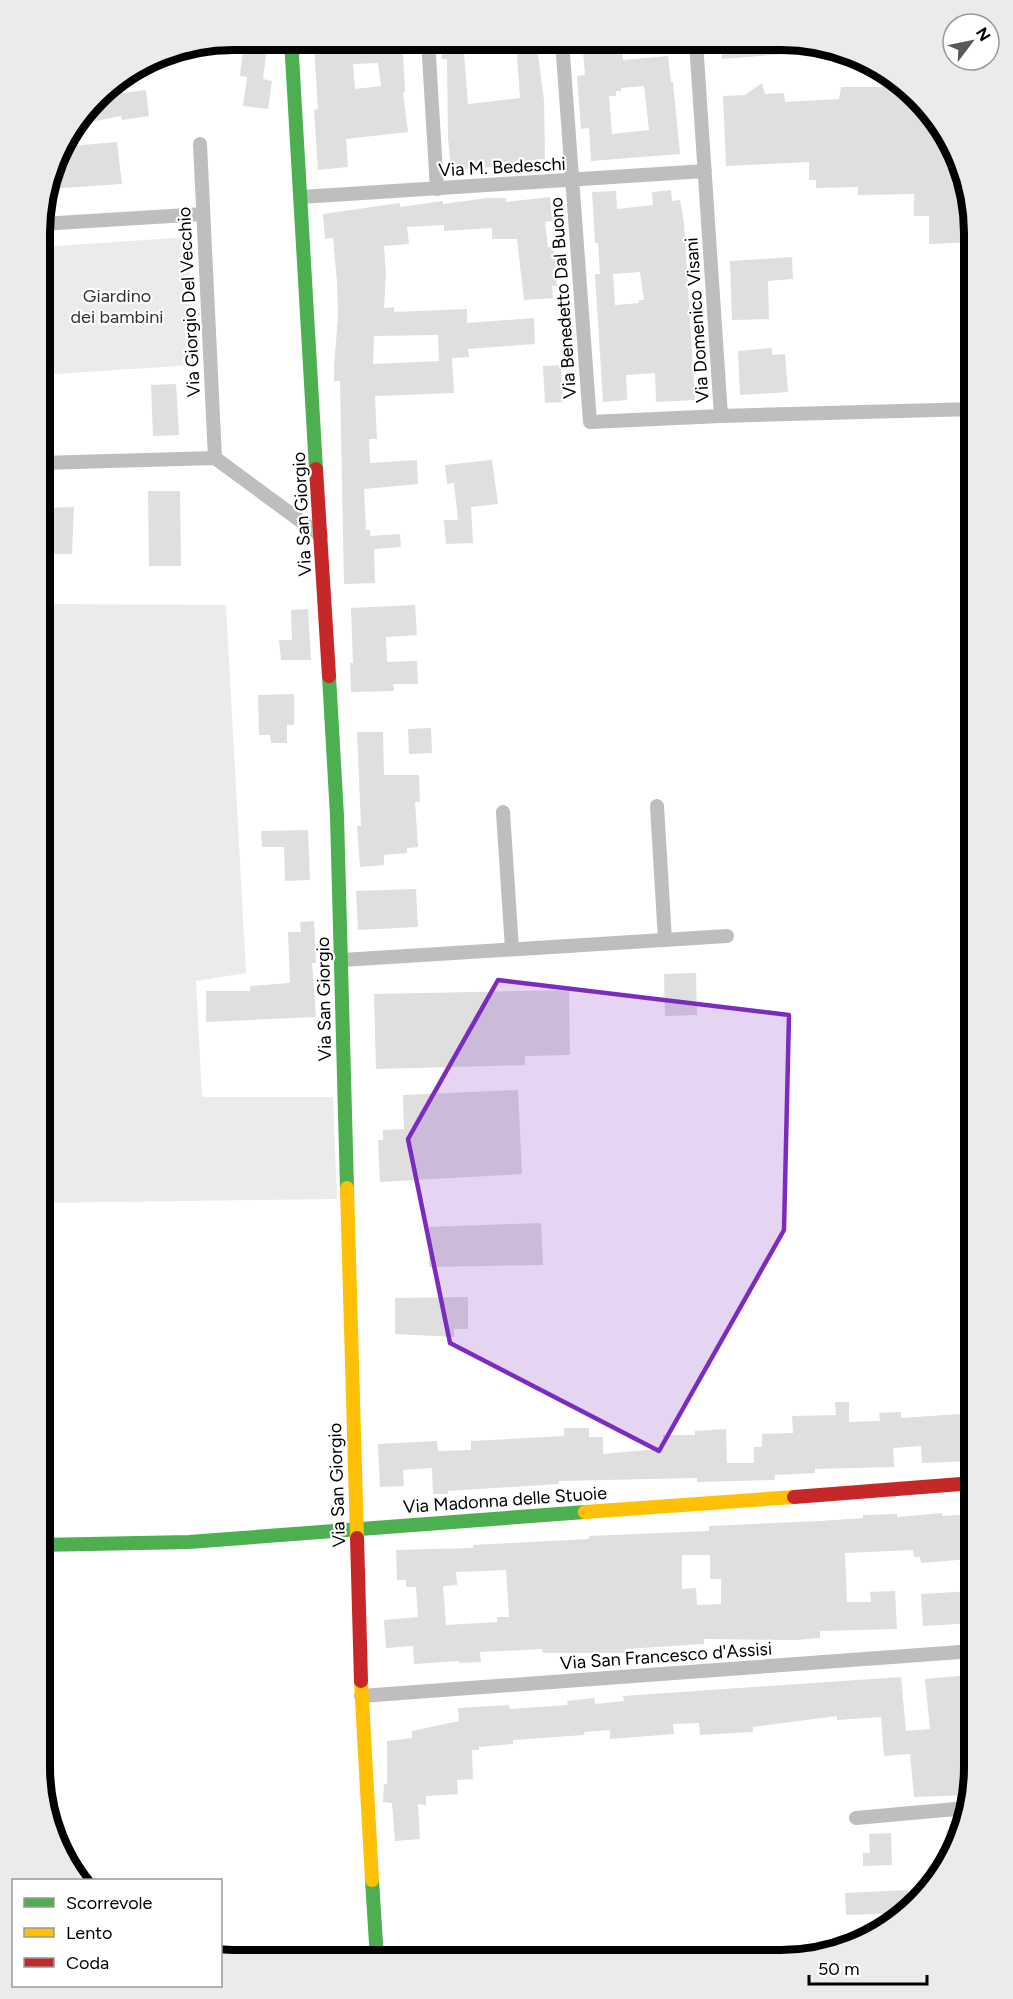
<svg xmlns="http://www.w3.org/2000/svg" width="1013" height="1999" font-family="Figtree,sans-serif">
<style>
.green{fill:#ebebeb}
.building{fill:#dfdfdf;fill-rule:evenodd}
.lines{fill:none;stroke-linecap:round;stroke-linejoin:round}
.street{stroke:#bebebe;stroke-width:14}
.fast{stroke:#4caf50;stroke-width:14}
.slow{stroke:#ffc107;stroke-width:14}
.jam{stroke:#c62828;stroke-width:14}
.marked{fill:#7b2cbf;fill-opacity:0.2;stroke:#7b2cbf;stroke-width:4.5;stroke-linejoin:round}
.labels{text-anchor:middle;stroke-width:4.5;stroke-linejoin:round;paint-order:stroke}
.street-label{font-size:18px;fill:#000;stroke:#fff}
.park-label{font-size:18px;fill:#323232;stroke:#fff}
.rim{fill:none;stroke:#000;stroke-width:8}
</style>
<rect width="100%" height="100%" fill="#fff"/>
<path class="green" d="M 189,237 L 194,365 L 40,375 L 41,247 Z
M 40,604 L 226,605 L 246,973 L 196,981 L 202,1097 L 333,1097 L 337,1199 L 40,1203 Z"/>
<path class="building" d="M 244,39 L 263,39 L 262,46 L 267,47 L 263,79 L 272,81 L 268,109 L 243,106 L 247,77 L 240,76 Z
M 398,40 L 399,52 L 403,52 L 405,92 L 403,93 L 408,132 L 346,139 L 348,167 L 318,170 L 314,110 L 318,109 L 314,46 ZM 378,63 L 381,86 L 355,89 L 353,64 Z
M 441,40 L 463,40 L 468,104 L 520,98 L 516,41 L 536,41 L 544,100 L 545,159 L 532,160 L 532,164 L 451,170 L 448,138 L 447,59 L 442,59 Z
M 582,41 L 621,41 L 623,60 L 668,56 L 671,82 L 673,82 L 680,154 L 591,161 L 589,128 L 581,129 L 577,76 L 585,75 ZM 644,86 L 649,130 L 612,134 L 609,96 L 616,96 L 616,91 L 621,91 L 621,88 Z
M 721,42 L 784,42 L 785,54 L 722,59 Z
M 762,83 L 765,94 L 784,93 L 785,102 L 839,99 L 841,87 L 908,87 L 964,170 L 974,242 L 929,244 L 929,216 L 914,216 L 914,194 L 858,195 L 858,187 L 816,188 L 816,180 L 809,180 L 809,162 L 726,166 L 723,96 L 745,95 Z
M 146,90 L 149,116 L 122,120 L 121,116 L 75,125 L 98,96 Z
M 117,142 L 122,184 L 46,189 L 59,147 Z
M 671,190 L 672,201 L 680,200 L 684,223 L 695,400 L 656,402 L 655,373 L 626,375 L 627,400 L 603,402 L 595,274 L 600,274 L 598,243 L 595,243 L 592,192 L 616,191 L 617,209 L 653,205 L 652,192 ZM 640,272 L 644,300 L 639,300 L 639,303 L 615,305 L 613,274 Z
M 550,197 L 552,221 L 545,222 L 548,247 L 552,247 L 554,252 L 557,286 L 552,286 L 553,298 L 524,300 L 517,239 L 492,239 L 492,228 L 444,231 L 444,225 L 407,227 L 409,244 L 384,246 L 386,274 L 384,308 L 394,307 L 394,312 L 467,309 L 467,323 L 534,318 L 535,344 L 468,349 L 469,357 L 452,358 L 454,393 L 375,396 L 377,439 L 369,439 L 370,463 L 417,460 L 418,484 L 364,489 L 366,530 L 370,530 L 370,536 L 400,534 L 401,547 L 374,549 L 375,583 L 344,584 L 340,381 L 334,381 L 334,366 L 338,317 L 337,282 L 333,238 L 325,239 L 323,214 L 400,203 L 400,207 L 443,201 L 443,204 L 487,198 L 506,198 L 506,202 ZM 438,335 L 439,361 L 373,364 L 374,336 Z
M 792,257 L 793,279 L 768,281 L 769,319 L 732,320 L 730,261 Z
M 772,348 L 772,355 L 785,354 L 788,392 L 740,395 L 738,351 Z
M 561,365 L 563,402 L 545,403 L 543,366 Z
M 176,384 L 179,435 L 153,436 L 151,385 Z
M 492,460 L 498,504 L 471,507 L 473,543 L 446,544 L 444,520 L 458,520 L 454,483 L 447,484 L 445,465 Z
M 148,491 L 180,491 L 181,566 L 149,566 Z
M 74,507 L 72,554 L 40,554 L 40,534 L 44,534 L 43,508 Z
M 415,605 L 417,635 L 386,637 L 387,662 L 417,661 L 418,684 L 393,684 L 394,691 L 351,692 L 350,663 L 353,663 L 351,608 Z
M 308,609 L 311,660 L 281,660 L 279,640 L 292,640 L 291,610 Z
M 294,694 L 294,725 L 287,725 L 287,743 L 271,743 L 270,735 L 259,735 L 258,695 Z
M 431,728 L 432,753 L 409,754 L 408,729 Z
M 357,732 L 383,732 L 384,775 L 419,775 L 420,802 L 415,802 L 418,847 L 407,848 L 407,853 L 384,855 L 384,865 L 360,867 L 357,826 L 361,826 Z
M 308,830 L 310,880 L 285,881 L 284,847 L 262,847 L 261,831 Z
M 416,889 L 418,927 L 358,930 L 356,891 Z
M 314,921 L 316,963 L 312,963 L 316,1017 L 206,1022 L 206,991 L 250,991 L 250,986 L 290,983 L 288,932 L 301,932 L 300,922 Z
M 696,973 L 697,1015 L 665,1016 L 664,974 Z
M 569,990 L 570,1055 L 525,1056 L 525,1065 L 376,1069 L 374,994 Z
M 518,1090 L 522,1174 L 380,1182 L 378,1140 L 383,1140 L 383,1130 L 404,1129 L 403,1095 Z
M 541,1223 L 543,1265 L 429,1267 L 429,1227 Z
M 468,1297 L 468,1329 L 454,1329 L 454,1337 L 395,1334 L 395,1298 Z
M 835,1402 L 849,1402 L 849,1422 L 880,1421 L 879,1413 L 901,1412 L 901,1418 L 974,1413 L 974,1461 L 922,1463 L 921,1446 L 893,1448 L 894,1467 L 815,1469 L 815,1473 L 775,1475 L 775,1480 L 697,1482 L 697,1478 L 559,1481 L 559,1484 L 448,1491 L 448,1494 L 433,1494 L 432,1468 L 403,1470 L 404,1486 L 380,1487 L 378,1444 L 437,1441 L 438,1451 L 471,1450 L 471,1441 L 564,1436 L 564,1428 L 589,1428 L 589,1437 L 603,1437 L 603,1454 L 657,1449 L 657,1447 L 664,1447 L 663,1435 L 695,1435 L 695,1431 L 726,1429 L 727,1463 L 754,1463 L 754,1447 L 762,1447 L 762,1434 L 793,1433 L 792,1416 L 836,1415 Z
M 942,1513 L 942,1516 L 974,1514 L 974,1539 L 970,1539 L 970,1559 L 921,1563 L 920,1557 L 914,1557 L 913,1550 L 845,1553 L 847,1602 L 871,1602 L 870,1592 L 895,1591 L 897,1629 L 820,1631 L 820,1638 L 796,1640 L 704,1639 L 704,1644 L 626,1649 L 626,1653 L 543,1653 L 542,1649 L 480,1652 L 481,1662 L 459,1663 L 459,1661 L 414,1664 L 413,1646 L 386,1648 L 384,1620 L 418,1617 L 416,1587 L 406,1587 L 406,1580 L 397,1580 L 396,1550 L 473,1548 L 473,1545 L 589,1539 L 589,1536 L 709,1531 L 709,1526 L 820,1521 L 863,1518 L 863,1515 L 897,1514 L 897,1517 ZM 682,1555 L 710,1555 L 710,1579 L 721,1579 L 721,1604 L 697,1605 L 696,1588 L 682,1589 ZM 506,1570 L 509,1617 L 497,1617 L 497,1622 L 446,1625 L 443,1586 L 457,1585 L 456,1572 Z
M 974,1591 L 974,1623 L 923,1626 L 921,1594 Z
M 51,1608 L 52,1635 L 39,1636 L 39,1609 Z
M 969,1675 L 970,1688 L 974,1687 L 974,1780 L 970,1795 L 914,1797 L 910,1754 L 884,1756 L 881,1717 L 837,1720 L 837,1716 L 753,1727 L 753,1732 L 700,1735 L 699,1723 L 673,1724 L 674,1734 L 610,1739 L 610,1730 L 584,1732 L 584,1735 L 513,1740 L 513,1744 L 479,1747 L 479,1750 L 472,1750 L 473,1779 L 457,1780 L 458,1794 L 426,1796 L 426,1805 L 418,1804 L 420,1839 L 395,1841 L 392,1803 L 383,1802 L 384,1784 L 387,1784 L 387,1741 L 412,1738 L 412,1731 L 459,1721 L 458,1708 L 509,1705 L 510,1709 L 568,1705 L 567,1701 L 594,1698 L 595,1704 L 624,1701 L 623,1696 L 901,1677 L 906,1731 L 930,1729 L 925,1679 Z
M 962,1829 L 959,1840 L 948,1859 L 946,1831 Z
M 891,1833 L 892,1865 L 863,1866 L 863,1853 L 870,1853 L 869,1834 Z
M 908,1890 L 909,1908 L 904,1913 L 846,1915 L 845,1893 Z"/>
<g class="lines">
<path class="street" d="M 428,40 L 437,189
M 562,41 L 590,422 L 721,416
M 696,42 L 721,416 L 974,409
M 147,61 L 161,59
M 200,144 L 215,458
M 301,197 L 705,171
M 41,224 L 203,214
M 40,463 L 215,458 L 321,536
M 657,806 L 665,940
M 503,812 L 512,949
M 342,960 L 727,936
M 361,1696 L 974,1651
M 856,1818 L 967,1808"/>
<path class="fast" d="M 291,39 L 316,469
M 329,676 L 337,816 L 347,1188
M 39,1545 L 189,1542 L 585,1512
M 372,1880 L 377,1959"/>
<path class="slow" d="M 347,1188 L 357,1538
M 585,1512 L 794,1497
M 361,1681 L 372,1880"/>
<path class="jam" d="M 316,469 L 329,676
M 794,1497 L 974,1483
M 357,1538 L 361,1681"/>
</g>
<path class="marked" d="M 498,980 L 789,1015 L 784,1230 L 659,1451 L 450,1343 L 408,1139 Z"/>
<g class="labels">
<g class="street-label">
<text transform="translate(502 167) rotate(-3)" y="6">Via M. Bedeschi</text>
<text transform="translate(563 298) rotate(-94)" y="6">Via Benedetto Dal Buono</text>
<text transform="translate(189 302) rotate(-93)" y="6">Via Giorgio Del Vecchio</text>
<text transform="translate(697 320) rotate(-94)" y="6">Via Domenico Visani</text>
<text transform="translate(302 514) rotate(-93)" y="6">Via San Giorgio</text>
<text transform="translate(324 999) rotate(-91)" y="6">Via San Giorgio</text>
<text transform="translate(337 1485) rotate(-92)" y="6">Via San Giorgio</text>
<text transform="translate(505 1500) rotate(-4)" y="6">Via Madonna delle Stuoie</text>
<text transform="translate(666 1656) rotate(-4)" y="6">Via San Francesco d'Assisi</text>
</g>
<g class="park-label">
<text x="117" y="302">Giardino<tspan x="117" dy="21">dei bambini</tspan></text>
</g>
</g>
<path d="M0 0H1013V1999H0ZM233 50H781A183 183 0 0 1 964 233V1767A183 183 0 0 1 781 1950H233A183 183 0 0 1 50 1767V233A183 183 0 0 1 233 50Z" fill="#ebebeb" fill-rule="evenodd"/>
<path class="rim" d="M233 50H781A183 183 0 0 1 964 233V1767A183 183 0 0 1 781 1950H233A183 183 0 0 1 50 1767V233A183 183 0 0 1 233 50Z"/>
<rect x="12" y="1879" width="210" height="108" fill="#ffffff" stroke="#999999" stroke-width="1.5"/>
<rect x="24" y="1898" width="30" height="9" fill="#4caf50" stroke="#999999" stroke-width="1.5"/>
<text x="66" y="1909" font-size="18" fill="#000000">Scorrevole</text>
<rect x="24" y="1928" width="30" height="9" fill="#ffc107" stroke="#999999" stroke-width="1.5"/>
<text x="66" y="1939" font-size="18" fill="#000000">Lento</text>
<rect x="24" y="1958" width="30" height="9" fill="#c62828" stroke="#999999" stroke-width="1.5"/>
<text x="66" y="1969" font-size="18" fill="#000000">Coda</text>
<g transform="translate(971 42) rotate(58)"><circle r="28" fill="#ffffff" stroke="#999999" stroke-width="1.5"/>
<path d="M0-4.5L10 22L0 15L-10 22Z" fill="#595959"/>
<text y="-9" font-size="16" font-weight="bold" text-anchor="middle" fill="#000000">N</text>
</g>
<path d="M809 1975v9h118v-9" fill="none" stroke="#000000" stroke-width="3"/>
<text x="818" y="1975" font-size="18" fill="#000000" stroke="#ffffff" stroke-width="4.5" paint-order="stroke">50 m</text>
</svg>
